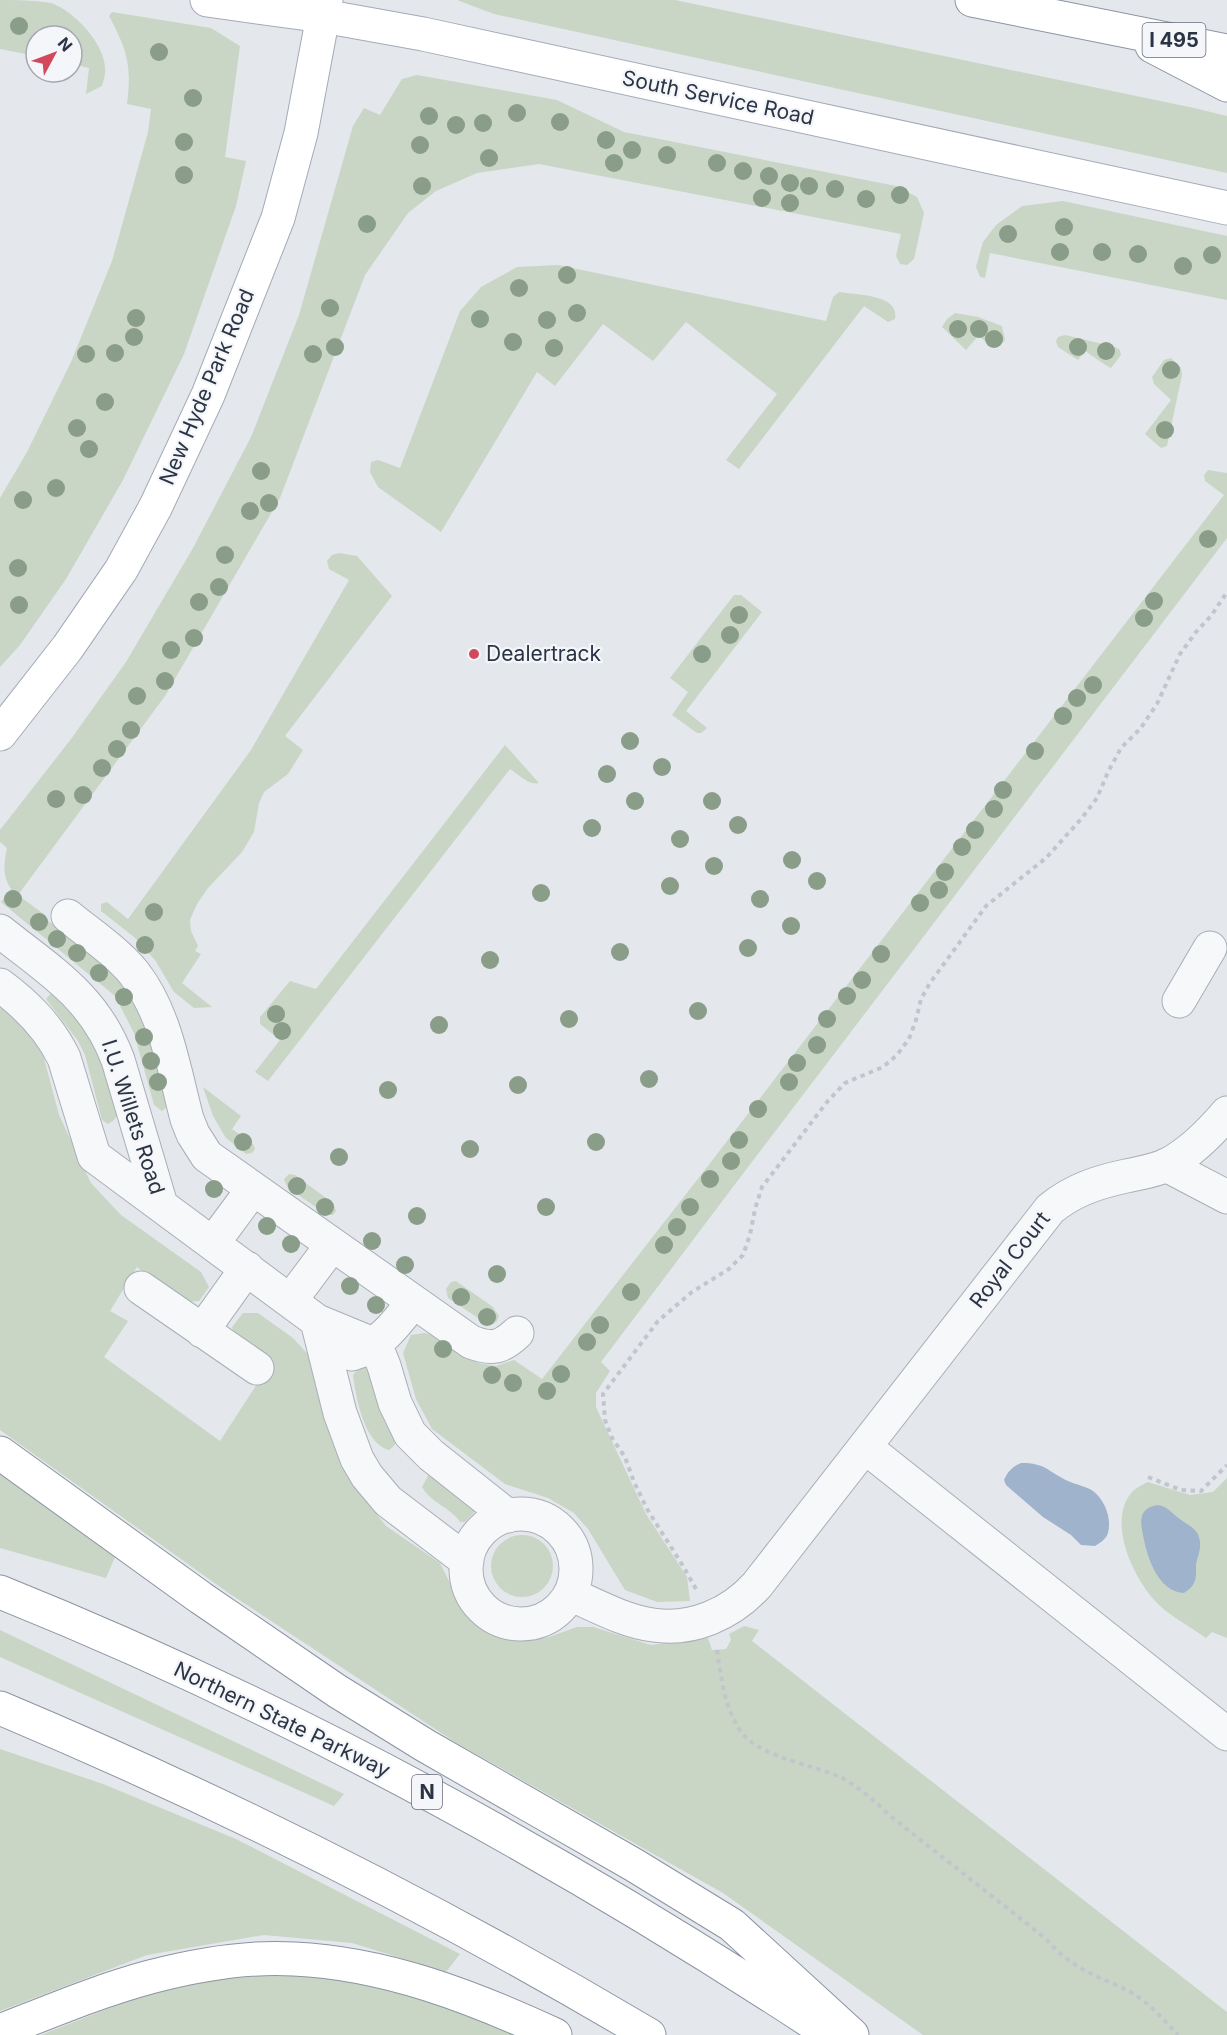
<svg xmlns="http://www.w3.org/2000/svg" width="1227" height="2035" font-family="Inter,sans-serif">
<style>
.green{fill:#c9d6c5}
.water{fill:#9fb4cc}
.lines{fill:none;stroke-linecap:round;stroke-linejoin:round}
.minor-casing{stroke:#a9aeb7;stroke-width:35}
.major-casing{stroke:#a3abb8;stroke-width:35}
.highway-casing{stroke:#8b94a3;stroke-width:35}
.path{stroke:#c2c5cb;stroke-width:4;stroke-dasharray:4.5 4.5;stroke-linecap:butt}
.minor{stroke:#f7f8fa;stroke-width:33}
.major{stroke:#fff;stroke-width:33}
.highway{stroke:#fff;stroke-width:33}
.tree{fill:#899d89}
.poi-dot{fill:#d1495b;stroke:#f4f6f9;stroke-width:2}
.labels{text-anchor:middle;stroke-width:4.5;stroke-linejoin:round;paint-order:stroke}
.shield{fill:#f4f6f9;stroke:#676e7b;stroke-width:1.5}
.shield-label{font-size:20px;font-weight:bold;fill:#2b3445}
.street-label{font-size:21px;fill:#2b3445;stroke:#f4f6f9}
.poi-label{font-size:21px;fill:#2b3445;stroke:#f4f6f9;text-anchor:start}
</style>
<rect width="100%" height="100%" fill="#e4e7ec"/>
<path class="green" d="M 0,0 C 17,0 34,0 51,3 C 75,11 108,47 105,73 C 105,77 103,82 102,86 L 86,94 L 89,68 L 72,64 L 72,36 L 36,36 L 36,56 L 0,49 Z
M 457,0 L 675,0 L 1194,108 L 1227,116 L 1227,173 L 494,14 Z
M 112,12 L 211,28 L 240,46 L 225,157 L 246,161 L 236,206 L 184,354 L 123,480 L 66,579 L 20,645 L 0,667 L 0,498 L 27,452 L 71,362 L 112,261 L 148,132 L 151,109 L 127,104 C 132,65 127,50 109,16 Z
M 417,75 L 557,100 L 624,132 L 896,186 L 917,197 L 924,213 L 914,259 L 907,265 L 900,264 L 896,256 L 901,234 L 539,164 L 477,173 L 436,191 L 408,213 L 365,275 L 280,498 L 165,696 L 18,895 L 45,915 L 46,919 C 74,942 107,963 128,994 C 150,1026 157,1070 167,1107 L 162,1111 L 154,1105 L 134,1033 L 115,996 L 1,902 L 11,889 C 2,876 4,862 7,848 L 0,842 L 0,830 L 71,739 L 126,662 L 193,548 L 251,437 L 299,315 L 353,126 L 364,108 L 380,115 L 402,79 Z
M 1063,201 L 1227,236 L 1227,300 L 990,253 L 985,278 L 980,277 L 976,267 L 983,242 L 996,225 L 1022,206 Z
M 558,265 L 826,321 L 833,297 L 839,292 C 856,295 900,294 895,319 L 888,322 L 864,306 L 739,469 L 726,460 L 777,394 L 686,322 L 653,361 L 603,324 L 555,386 L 537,372 L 441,532 L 378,487 L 370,472 L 371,462 L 378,460 L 400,468 L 460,311 L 481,287 L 517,267 Z
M 955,313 L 978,317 L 1002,326 L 1005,340 L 1000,346 L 994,347 L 978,336 L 966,350 L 942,327 L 947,319 Z
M 1065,335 L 1115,347 L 1120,350 L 1121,355 L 1111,368 L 1107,366 L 1085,351 L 1078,360 L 1058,347 L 1056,341 L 1058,337 Z
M 1171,358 L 1181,368 L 1182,375 L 1167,446 L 1161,448 L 1145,434 L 1171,400 L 1154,384 L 1152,377 L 1164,360 Z
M 1208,470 L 1227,473 L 1227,538 L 745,1171 L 601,1362 L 610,1371 L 596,1393 L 596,1407 L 646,1514 L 687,1577 L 690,1601 L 657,1602 L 625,1590 L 588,1529 L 574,1513 L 548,1498 L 505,1484 L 432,1429 L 416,1399 L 403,1353 L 411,1335 L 425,1333 L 441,1338 L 478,1363 L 496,1366 L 514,1360 L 542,1379 L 704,1171 L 1224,495 L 1205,481 L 1204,475 Z
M 339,553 L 357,556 L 392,596 L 285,736 L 303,750 L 288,774 L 264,792 L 259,803 L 254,832 L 242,852 L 208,888 L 197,904 L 190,920 L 191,931 L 198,946 L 195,951 L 201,954 L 182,983 L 212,1007 L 194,1008 L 174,992 L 155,960 L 134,937 L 101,911 L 101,904 L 107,902 L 128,919 L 251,750 L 349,580 L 329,569 L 327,561 L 332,555 Z
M 734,595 L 741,595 L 762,612 L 686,711 L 707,728 L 701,733 L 697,733 L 672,715 L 688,692 L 670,678 Z
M 505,745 L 539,783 C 528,786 519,774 510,769 L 268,1081 L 255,1072 L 280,1040 L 260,1024 L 260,1017 L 290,981 L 316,989 Z
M 54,990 L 61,995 L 100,1050 L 119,1114 L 113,1121 L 108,1124 L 102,1120 L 85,1055 L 78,1041 L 46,999 Z
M 0,1007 L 17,1019 L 41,1047 L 59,1115 L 91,1183 L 121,1215 L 201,1272 L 209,1287 L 199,1301 L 183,1302 L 137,1267 L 110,1311 L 128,1321 L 104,1357 L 220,1441 L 268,1367 L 236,1340 L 232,1327 L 243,1313 L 258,1313 L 293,1338 L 315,1362 L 332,1432 L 353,1485 L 386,1526 L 440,1563 L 462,1607 L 482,1628 L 501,1637 L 522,1641 L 549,1637 L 577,1627 L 593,1627 L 651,1645 L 708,1638 L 712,1650 L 726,1649 L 731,1640 L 729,1634 L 744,1626 L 759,1630 L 752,1641 L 1227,2012 L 1227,2035 L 923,2035 L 723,1893 L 458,1744 L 230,1594 L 0,1430 Z
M 203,1087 L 241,1116 L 232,1129 L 253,1144 L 255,1149 L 252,1153 L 246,1154 L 226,1138 L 213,1116 Z
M 289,1174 L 295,1175 L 333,1203 L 336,1211 L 333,1215 L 327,1215 L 287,1187 L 284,1179 Z
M 456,1281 L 493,1307 L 499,1316 L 497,1321 L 493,1324 L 487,1324 L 448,1298 L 446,1289 L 451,1282 Z
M 365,1367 L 372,1370 L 398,1439 L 394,1446 L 389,1450 C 364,1444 356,1397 353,1375 L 358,1369 Z
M 0,1469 L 115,1557 L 106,1578 L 0,1548 Z
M 429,1474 L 478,1508 L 465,1522 L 460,1522 C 450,1507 431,1503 422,1487 Z
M 1227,1478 L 1227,1638 L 1212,1632 L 1206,1638 C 1191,1627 1171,1617 1158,1604 C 1134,1580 1106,1522 1132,1492 C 1137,1487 1142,1485 1148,1482 L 1190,1495 L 1213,1492 Z
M491 1566a31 31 0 1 1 62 0a31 31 0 1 1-62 0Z
M 0,1630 L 344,1794 L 334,1806 L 0,1657 Z
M 0,1749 L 103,1784 L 236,1839 L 460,1954 L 446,1972 L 352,1943 L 264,1935 L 147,1955 L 0,2011 Z
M 306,1973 L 428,1995 L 518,2035 L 41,2035 L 175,1982 Z"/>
<path class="water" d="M 1021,1463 C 1046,1463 1047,1471 1068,1481 C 1076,1485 1086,1486 1093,1491 C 1105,1500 1112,1519 1108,1533 C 1106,1539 1100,1543 1095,1546 L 1081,1545 L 1071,1535 L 1043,1517 L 1006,1485 L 1004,1480 C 1008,1471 1012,1467 1021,1463 Z
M 1157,1505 C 1168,1506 1171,1513 1180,1519 C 1189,1526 1199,1529 1200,1542 C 1201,1550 1197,1558 1196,1565 C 1196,1579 1197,1584 1184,1593 C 1158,1592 1147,1557 1143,1535 C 1142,1529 1140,1522 1142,1516 C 1144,1509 1151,1506 1157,1505 Z"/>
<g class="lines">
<defs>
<path id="minor" d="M 68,916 C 90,934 116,951 134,973 C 166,1014 174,1070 187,1119 L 193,1134 L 207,1156 L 471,1342 C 492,1350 501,1348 517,1333
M 0,931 C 51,972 94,996 118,1060 L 161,1205
M 0,985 C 27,1005 49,1027 64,1058 L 94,1156 L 317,1321 L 363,1340 L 372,1346 L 380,1356 L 384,1366 L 395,1403 L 410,1434 L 431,1455 L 508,1516
M 1179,1001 L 1210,948
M 1166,1165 L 1227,1197
M 213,1243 L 253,1189
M 141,1288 L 257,1368
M 290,1301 L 332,1245
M 317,1321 L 340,1413 L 357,1459 L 367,1476 L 388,1501 L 467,1561
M 202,1331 L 247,1268
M 352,1354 C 380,1346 396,1324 413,1302
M 865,1447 L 1227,1734
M466 1569a55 55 0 1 1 110 0a55 55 0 1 1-110 0Z
M 570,1594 C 597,1606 624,1621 653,1625 C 692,1631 731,1614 757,1585 L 1050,1209 C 1073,1190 1098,1182 1126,1176 C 1140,1173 1154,1171 1167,1165 C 1190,1153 1210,1133 1227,1113"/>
<path id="major" d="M 207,0 L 323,16 L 423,34 L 1227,208
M 0,734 L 68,647 L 121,570 L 156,506 L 208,395 L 278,218 L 301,133 L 326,0"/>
<path id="highway" d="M 972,0 L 1227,51
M 1152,46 L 1227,85
M 0,1453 L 201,1598 L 337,1691 L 426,1746 L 634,1865 L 732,1925 L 852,2035
M 0,1592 C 289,1708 562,1858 822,2029
M 0,1708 C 224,1802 440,1911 649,2035
M 0,2031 C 49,2012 98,1991 150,1977 C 196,1965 246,1956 294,1959 C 385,1963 473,1997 555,2035"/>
</defs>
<use href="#minor" class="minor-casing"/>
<use href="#major" class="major-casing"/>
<use href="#highway" class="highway-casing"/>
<path class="path" d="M 1148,1477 L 1181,1490 L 1201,1491 L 1227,1465
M 696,1589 L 683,1566 L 647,1509 L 634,1482 L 625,1457 L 612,1438 L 605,1420 L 603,1394 L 658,1321 L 692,1292 L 729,1269 L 743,1255 L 750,1235 L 755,1209 L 762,1187 L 827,1102 L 845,1083 L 883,1067 L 897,1055 L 909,1039 L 916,1020 L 921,999 L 930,983 L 986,906 L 1046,858 L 1082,818 L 1097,798 L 1108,772 L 1121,748 L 1140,729 L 1157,704 L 1180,654 L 1196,632 L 1211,616 L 1227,592
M 717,1650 C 721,1677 724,1705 739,1729 C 757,1758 814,1764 842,1778 C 860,1788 875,1801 889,1815 L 1045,1938 C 1054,1948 1064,1958 1076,1965 C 1094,1977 1115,1983 1134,1994 C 1151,2005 1164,2020 1178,2035"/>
<use href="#minor" class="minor"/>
<use href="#major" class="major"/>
<use href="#highway" class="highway"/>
</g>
<g class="tree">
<circle cx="19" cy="26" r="9"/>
<circle cx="159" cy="52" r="9"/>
<circle cx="193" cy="98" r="9"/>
<circle cx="517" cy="113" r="9"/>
<circle cx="429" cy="116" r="9"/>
<circle cx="560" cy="122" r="9"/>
<circle cx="483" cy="123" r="9"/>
<circle cx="456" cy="125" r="9"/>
<circle cx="606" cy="140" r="9"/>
<circle cx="184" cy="142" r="9"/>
<circle cx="420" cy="145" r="9"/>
<circle cx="632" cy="150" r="9"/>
<circle cx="667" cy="155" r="9"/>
<circle cx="489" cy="158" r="9"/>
<circle cx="614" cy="163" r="9"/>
<circle cx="717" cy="163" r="9"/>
<circle cx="743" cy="171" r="9"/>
<circle cx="184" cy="175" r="9"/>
<circle cx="769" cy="176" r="9"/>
<circle cx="790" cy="183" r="9"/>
<circle cx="422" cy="186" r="9"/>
<circle cx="809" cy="186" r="9"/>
<circle cx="835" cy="189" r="9"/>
<circle cx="900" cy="195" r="9"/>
<circle cx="762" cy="198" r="9"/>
<circle cx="866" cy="199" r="9"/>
<circle cx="790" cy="203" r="9"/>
<circle cx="367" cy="224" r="9"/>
<circle cx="1064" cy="227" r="9"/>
<circle cx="1008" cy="234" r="9"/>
<circle cx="1060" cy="252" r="9"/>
<circle cx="1102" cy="252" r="9"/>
<circle cx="1138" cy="254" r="9"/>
<circle cx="1212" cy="255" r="9"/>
<circle cx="1183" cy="266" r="9"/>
<circle cx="567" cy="275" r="9"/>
<circle cx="519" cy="288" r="9"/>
<circle cx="330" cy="308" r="9"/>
<circle cx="577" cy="313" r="9"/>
<circle cx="136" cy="318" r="9"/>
<circle cx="480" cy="319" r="9"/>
<circle cx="547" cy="320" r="9"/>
<circle cx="958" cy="329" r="9"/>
<circle cx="979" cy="329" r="9"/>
<circle cx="134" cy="337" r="9"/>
<circle cx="994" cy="339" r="9"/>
<circle cx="513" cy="342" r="9"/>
<circle cx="335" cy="347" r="9"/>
<circle cx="1078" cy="347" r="9"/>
<circle cx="554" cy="348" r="9"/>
<circle cx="1106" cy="351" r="9"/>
<circle cx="115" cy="353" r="9"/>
<circle cx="86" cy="354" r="9"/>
<circle cx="313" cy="354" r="9"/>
<circle cx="1171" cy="370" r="9"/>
<circle cx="105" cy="402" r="9"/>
<circle cx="77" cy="428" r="9"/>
<circle cx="1165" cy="430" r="9"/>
<circle cx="89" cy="449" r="9"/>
<circle cx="261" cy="471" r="9"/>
<circle cx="56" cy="488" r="9"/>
<circle cx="23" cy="500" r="9"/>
<circle cx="269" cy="503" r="9"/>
<circle cx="250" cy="511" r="9"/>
<circle cx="1208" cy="539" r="9"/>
<circle cx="225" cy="555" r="9"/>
<circle cx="18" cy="568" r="9"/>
<circle cx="219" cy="587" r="9"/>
<circle cx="1154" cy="601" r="9"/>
<circle cx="199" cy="602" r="9"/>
<circle cx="19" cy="605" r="9"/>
<circle cx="739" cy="615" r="9"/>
<circle cx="1144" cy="618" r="9"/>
<circle cx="730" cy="635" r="9"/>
<circle cx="194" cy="638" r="9"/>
<circle cx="171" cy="650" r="9"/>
<circle cx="702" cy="654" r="9"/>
<circle cx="165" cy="681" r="9"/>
<circle cx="1093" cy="685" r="9"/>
<circle cx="137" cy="696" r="9"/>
<circle cx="1077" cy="698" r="9"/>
<circle cx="1063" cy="716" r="9"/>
<circle cx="131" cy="730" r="9"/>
<circle cx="630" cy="741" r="9"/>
<circle cx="117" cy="749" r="9"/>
<circle cx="1035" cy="751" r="9"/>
<circle cx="662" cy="767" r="9"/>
<circle cx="102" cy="768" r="9"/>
<circle cx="607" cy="774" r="9"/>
<circle cx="1003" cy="790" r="9"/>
<circle cx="83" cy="795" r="9"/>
<circle cx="56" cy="799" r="9"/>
<circle cx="635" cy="801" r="9"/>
<circle cx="712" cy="801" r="9"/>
<circle cx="994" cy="809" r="9"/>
<circle cx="738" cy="825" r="9"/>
<circle cx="592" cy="828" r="9"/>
<circle cx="975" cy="830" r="9"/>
<circle cx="680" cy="839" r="9"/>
<circle cx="962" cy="847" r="9"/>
<circle cx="792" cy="860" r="9"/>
<circle cx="714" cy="866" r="9"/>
<circle cx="945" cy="872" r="9"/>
<circle cx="817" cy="881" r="9"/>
<circle cx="670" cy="886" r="9"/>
<circle cx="939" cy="890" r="9"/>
<circle cx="541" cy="893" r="9"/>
<circle cx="13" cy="899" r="9"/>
<circle cx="760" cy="899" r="9"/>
<circle cx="920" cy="903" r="9"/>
<circle cx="154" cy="912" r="9"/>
<circle cx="39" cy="922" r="9"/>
<circle cx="791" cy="926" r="9"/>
<circle cx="57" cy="939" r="9"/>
<circle cx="145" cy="945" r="9"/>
<circle cx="748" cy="948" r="9"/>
<circle cx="620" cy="952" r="9"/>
<circle cx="77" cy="953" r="9"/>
<circle cx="881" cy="954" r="9"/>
<circle cx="490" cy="960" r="9"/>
<circle cx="99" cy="973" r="9"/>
<circle cx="862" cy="980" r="9"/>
<circle cx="847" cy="996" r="9"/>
<circle cx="124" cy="997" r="9"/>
<circle cx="698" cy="1011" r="9"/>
<circle cx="276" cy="1014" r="9"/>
<circle cx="569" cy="1019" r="9"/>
<circle cx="827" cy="1019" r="9"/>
<circle cx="439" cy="1025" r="9"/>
<circle cx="282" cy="1031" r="9"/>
<circle cx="144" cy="1037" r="9"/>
<circle cx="817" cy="1045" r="9"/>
<circle cx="151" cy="1061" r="9"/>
<circle cx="797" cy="1063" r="9"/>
<circle cx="649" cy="1079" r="9"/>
<circle cx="158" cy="1082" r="9"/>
<circle cx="789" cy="1082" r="9"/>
<circle cx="518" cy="1085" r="9"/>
<circle cx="388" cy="1090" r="9"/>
<circle cx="758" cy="1109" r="9"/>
<circle cx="739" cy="1140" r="9"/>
<circle cx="243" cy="1142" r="9"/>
<circle cx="596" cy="1142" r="9"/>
<circle cx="470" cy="1149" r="9"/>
<circle cx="339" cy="1157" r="9"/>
<circle cx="731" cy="1161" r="9"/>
<circle cx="710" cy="1179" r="9"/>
<circle cx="297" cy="1186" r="9"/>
<circle cx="214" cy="1189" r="9"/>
<circle cx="325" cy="1207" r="9"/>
<circle cx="546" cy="1207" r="9"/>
<circle cx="690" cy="1207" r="9"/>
<circle cx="417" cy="1216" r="9"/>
<circle cx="267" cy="1226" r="9"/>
<circle cx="677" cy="1227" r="9"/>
<circle cx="372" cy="1241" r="9"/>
<circle cx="291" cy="1244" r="9"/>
<circle cx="664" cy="1245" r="9"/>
<circle cx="405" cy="1265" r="9"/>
<circle cx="497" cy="1274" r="9"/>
<circle cx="350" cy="1286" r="9"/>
<circle cx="631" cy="1292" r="9"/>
<circle cx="461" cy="1297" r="9"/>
<circle cx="376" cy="1305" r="9"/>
<circle cx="487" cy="1317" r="9"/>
<circle cx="600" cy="1325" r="9"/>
<circle cx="587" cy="1342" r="9"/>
<circle cx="443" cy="1349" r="9"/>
<circle cx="561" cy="1374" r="9"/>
<circle cx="492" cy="1375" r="9"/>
<circle cx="513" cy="1383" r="9"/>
<circle cx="547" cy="1391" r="9"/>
</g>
<circle class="poi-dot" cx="474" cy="654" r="6"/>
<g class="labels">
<g class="shield">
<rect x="1142.5" y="23" width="63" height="34" rx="4.5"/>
<rect x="412" y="1775" width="30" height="34" rx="4.5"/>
</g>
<g class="shield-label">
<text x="1174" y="47">I 495</text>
<text x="427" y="1799">N</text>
</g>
<g class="street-label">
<text transform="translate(718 98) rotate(12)" y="7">South Service Road</text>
<text transform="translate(207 387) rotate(-67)" y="7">New Hyde Park Road</text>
<text transform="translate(133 1117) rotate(72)" y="7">I.U. Willets Road</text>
<text transform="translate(1010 1260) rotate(-52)" y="7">Royal Court</text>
<text transform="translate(282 1720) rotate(26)" y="7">Northern State Parkway</text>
</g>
<g class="poi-label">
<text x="486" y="661">Dealertrack</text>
</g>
</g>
<g transform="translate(54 54) rotate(49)"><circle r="28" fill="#f4f6f9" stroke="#a4a8b1" stroke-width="1.5"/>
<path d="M0-4.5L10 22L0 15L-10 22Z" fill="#d1495b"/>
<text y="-9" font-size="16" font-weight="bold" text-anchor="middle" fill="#2b3445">N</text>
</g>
</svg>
